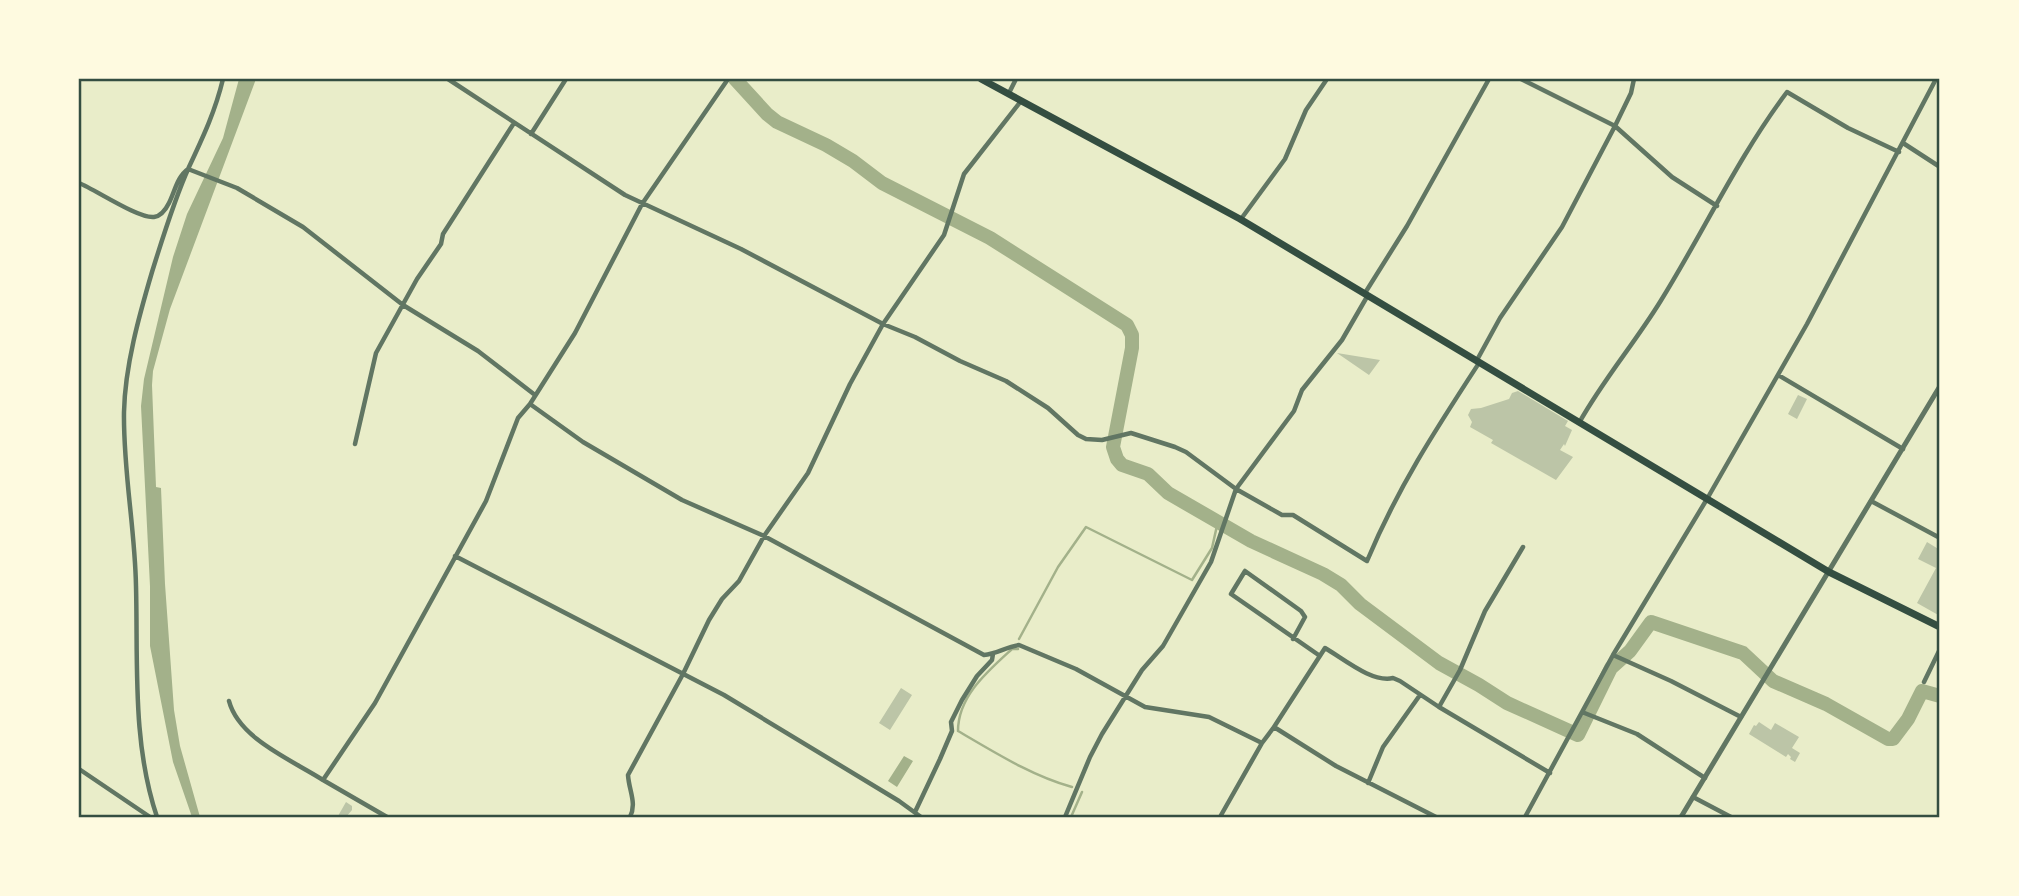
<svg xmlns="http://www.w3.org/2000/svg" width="2019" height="896" font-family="'Nunito Sans',sans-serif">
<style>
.water{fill:#a3b18a}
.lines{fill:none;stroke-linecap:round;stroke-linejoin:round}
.stream{stroke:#a3b18a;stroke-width:2.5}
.river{stroke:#a3b18a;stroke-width:14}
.building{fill:#bcc5a7}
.minor{stroke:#617663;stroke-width:4.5}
.tertiary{stroke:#617663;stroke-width:5}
.primary{stroke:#344e41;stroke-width:7}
.neatline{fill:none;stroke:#344e41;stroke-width:2.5}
</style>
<rect width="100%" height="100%" fill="#e9edc9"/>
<path class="water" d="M 239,79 L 256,79 L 170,309 L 153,371 L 152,385 L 156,487 L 161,488 L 165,584 L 174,710 L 180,746 L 200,817 L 192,817 L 173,762 L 150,646 L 150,586 L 141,406 L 144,379 L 173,257 L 187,214 L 223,138 Z
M 904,756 L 913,761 L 897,787 L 888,781 Z"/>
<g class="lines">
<path class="stream" d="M 1019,639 L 1058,567 L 1086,527 L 1192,580 L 1212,548 L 1218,521
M 1018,649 L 1012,649 C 988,671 958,696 958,731 C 994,752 1032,776 1072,787
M 1071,817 L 1082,792"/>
<path class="river" d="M 735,79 L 767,114 L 777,122 L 826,145 L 853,161 L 882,183 L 990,238 L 1127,325 L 1132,335 L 1132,348 L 1113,447 L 1117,459 L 1122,465 L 1148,474 L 1168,493 L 1251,541 L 1323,574 L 1341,585 L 1360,604 L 1439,663 L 1479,685 L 1507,703 L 1578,735 L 1611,668 L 1630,651 L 1651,622 L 1743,653 L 1773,681 L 1826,704 L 1888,739 L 1893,739 L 1908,719 L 1922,691 L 1940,696"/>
</g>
<path class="building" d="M 1337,353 L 1380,360 L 1369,375 Z
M 1518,391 L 1568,421 L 1565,426 L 1572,430 L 1565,446 L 1564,444 L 1560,450 L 1573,457 L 1556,480 L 1491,443 L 1493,440 L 1470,427 L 1472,422 L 1468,415 L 1471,409 L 1481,408 L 1509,399 L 1512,393 Z
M 1798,395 L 1807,399 L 1797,419 L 1788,414 Z
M 1927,542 L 1940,550 L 1940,616 L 1917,603 L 1936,568 L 1918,559 Z
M 901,688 L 912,695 L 890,730 L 879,723 Z
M 1759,722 L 1771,730 L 1775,723 L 1799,737 L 1792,748 L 1800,753 L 1795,762 L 1790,759 L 1791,757 L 1788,754 L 1786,757 L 1749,734 L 1754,725 L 1756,726 Z
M 346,802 L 352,806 L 352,810 L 346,817 L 341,817 L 338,816 Z"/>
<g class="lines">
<path class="minor" d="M 448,79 L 625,195 L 741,249 L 883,324 L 915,337 L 960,361 L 1006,381 L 1048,408 L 1078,435 L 1086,439 L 1102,440 L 1131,433 L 1175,447 L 1186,452 L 1236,489 L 1282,515 L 1293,515 L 1367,561 C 1398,487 1436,429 1479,363
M 1521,79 L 1615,126 L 1672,177 L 1717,206
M 1009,93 L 1016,79
M 531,134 L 566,79
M 1903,143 L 1940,167
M 188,169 L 237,188 L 303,227 L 403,305 L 478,351 L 535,395
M 79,183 C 96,190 139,219 154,217 C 162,216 166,209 169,203 C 175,191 177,177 188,169
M 1241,219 L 1285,159 L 1306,110 L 1327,79
M 1365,293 L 1407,226 L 1489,79
M 1477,360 L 1500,318 L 1562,227 L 1615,126 L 1631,93 L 1634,79
M 1778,375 L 1903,449
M 530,404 L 583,442 L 682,500 L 764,536 L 984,655 C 996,654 1006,647 1019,645 L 1076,669 L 1145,707 L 1209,717 L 1262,743 L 1274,727 L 1336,766 L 1436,817
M 1579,423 C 1603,380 1634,344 1660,302 C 1703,233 1738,157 1787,92 L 1848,128 L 1899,152
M 355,444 L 376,353 L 417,279 L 441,244 L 443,234 L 514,123
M 1871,501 L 1940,538
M 455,556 L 724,695 L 899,801 L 921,817
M 1293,639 L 1305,617 L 1301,611 L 1245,571 L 1231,594 L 1320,656
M 1613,655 L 1671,681 L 1741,717
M 1924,682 L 1940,649
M 229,701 C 239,739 292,760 323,780
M 1439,707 L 1460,670 L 1485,611 L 1523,547
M 1582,712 L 1637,734 L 1705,778
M 1274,727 L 1325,648 C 1344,659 1372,683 1393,678 L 1400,681 L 1439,707 L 1550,773
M 79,769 L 150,817
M 1368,783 L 1383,747 L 1420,695
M 1693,797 L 1731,817
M 915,812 L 940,759 L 952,731 L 951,722 L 962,700 L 977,676 L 992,660 L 993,654
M 157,817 C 132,743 138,663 136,586 C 135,528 123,470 124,412 C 125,366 139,316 152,272 C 163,237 174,200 189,167 C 203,137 215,112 223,79
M 387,817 L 323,780 L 375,703 L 486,501 L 518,418 L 530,404 L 575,333 L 642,204 L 728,79
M 630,817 C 637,803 629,791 628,775 L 683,674 L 709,620 L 722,599 L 739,581 L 764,536 L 808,473 L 850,384 L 883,324 L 944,235 L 964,174 L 1021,101
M 1065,817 L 1090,757 L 1102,734 L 1142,670 L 1163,646 L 1211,562 L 1236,489 L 1294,411 L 1302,390 L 1342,340 L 1368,295
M 1220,817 L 1262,743
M 1525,817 L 1613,655 L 1707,499 L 1807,324 L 1936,79"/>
<path class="tertiary" d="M 1681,817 L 1940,386"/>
<path class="primary" d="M 981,79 L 1240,219 L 1829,572 L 1940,627"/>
</g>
<rect width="2019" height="896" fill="none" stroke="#fefae0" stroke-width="161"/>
<rect x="80" y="80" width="1858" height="736" class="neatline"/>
</svg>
